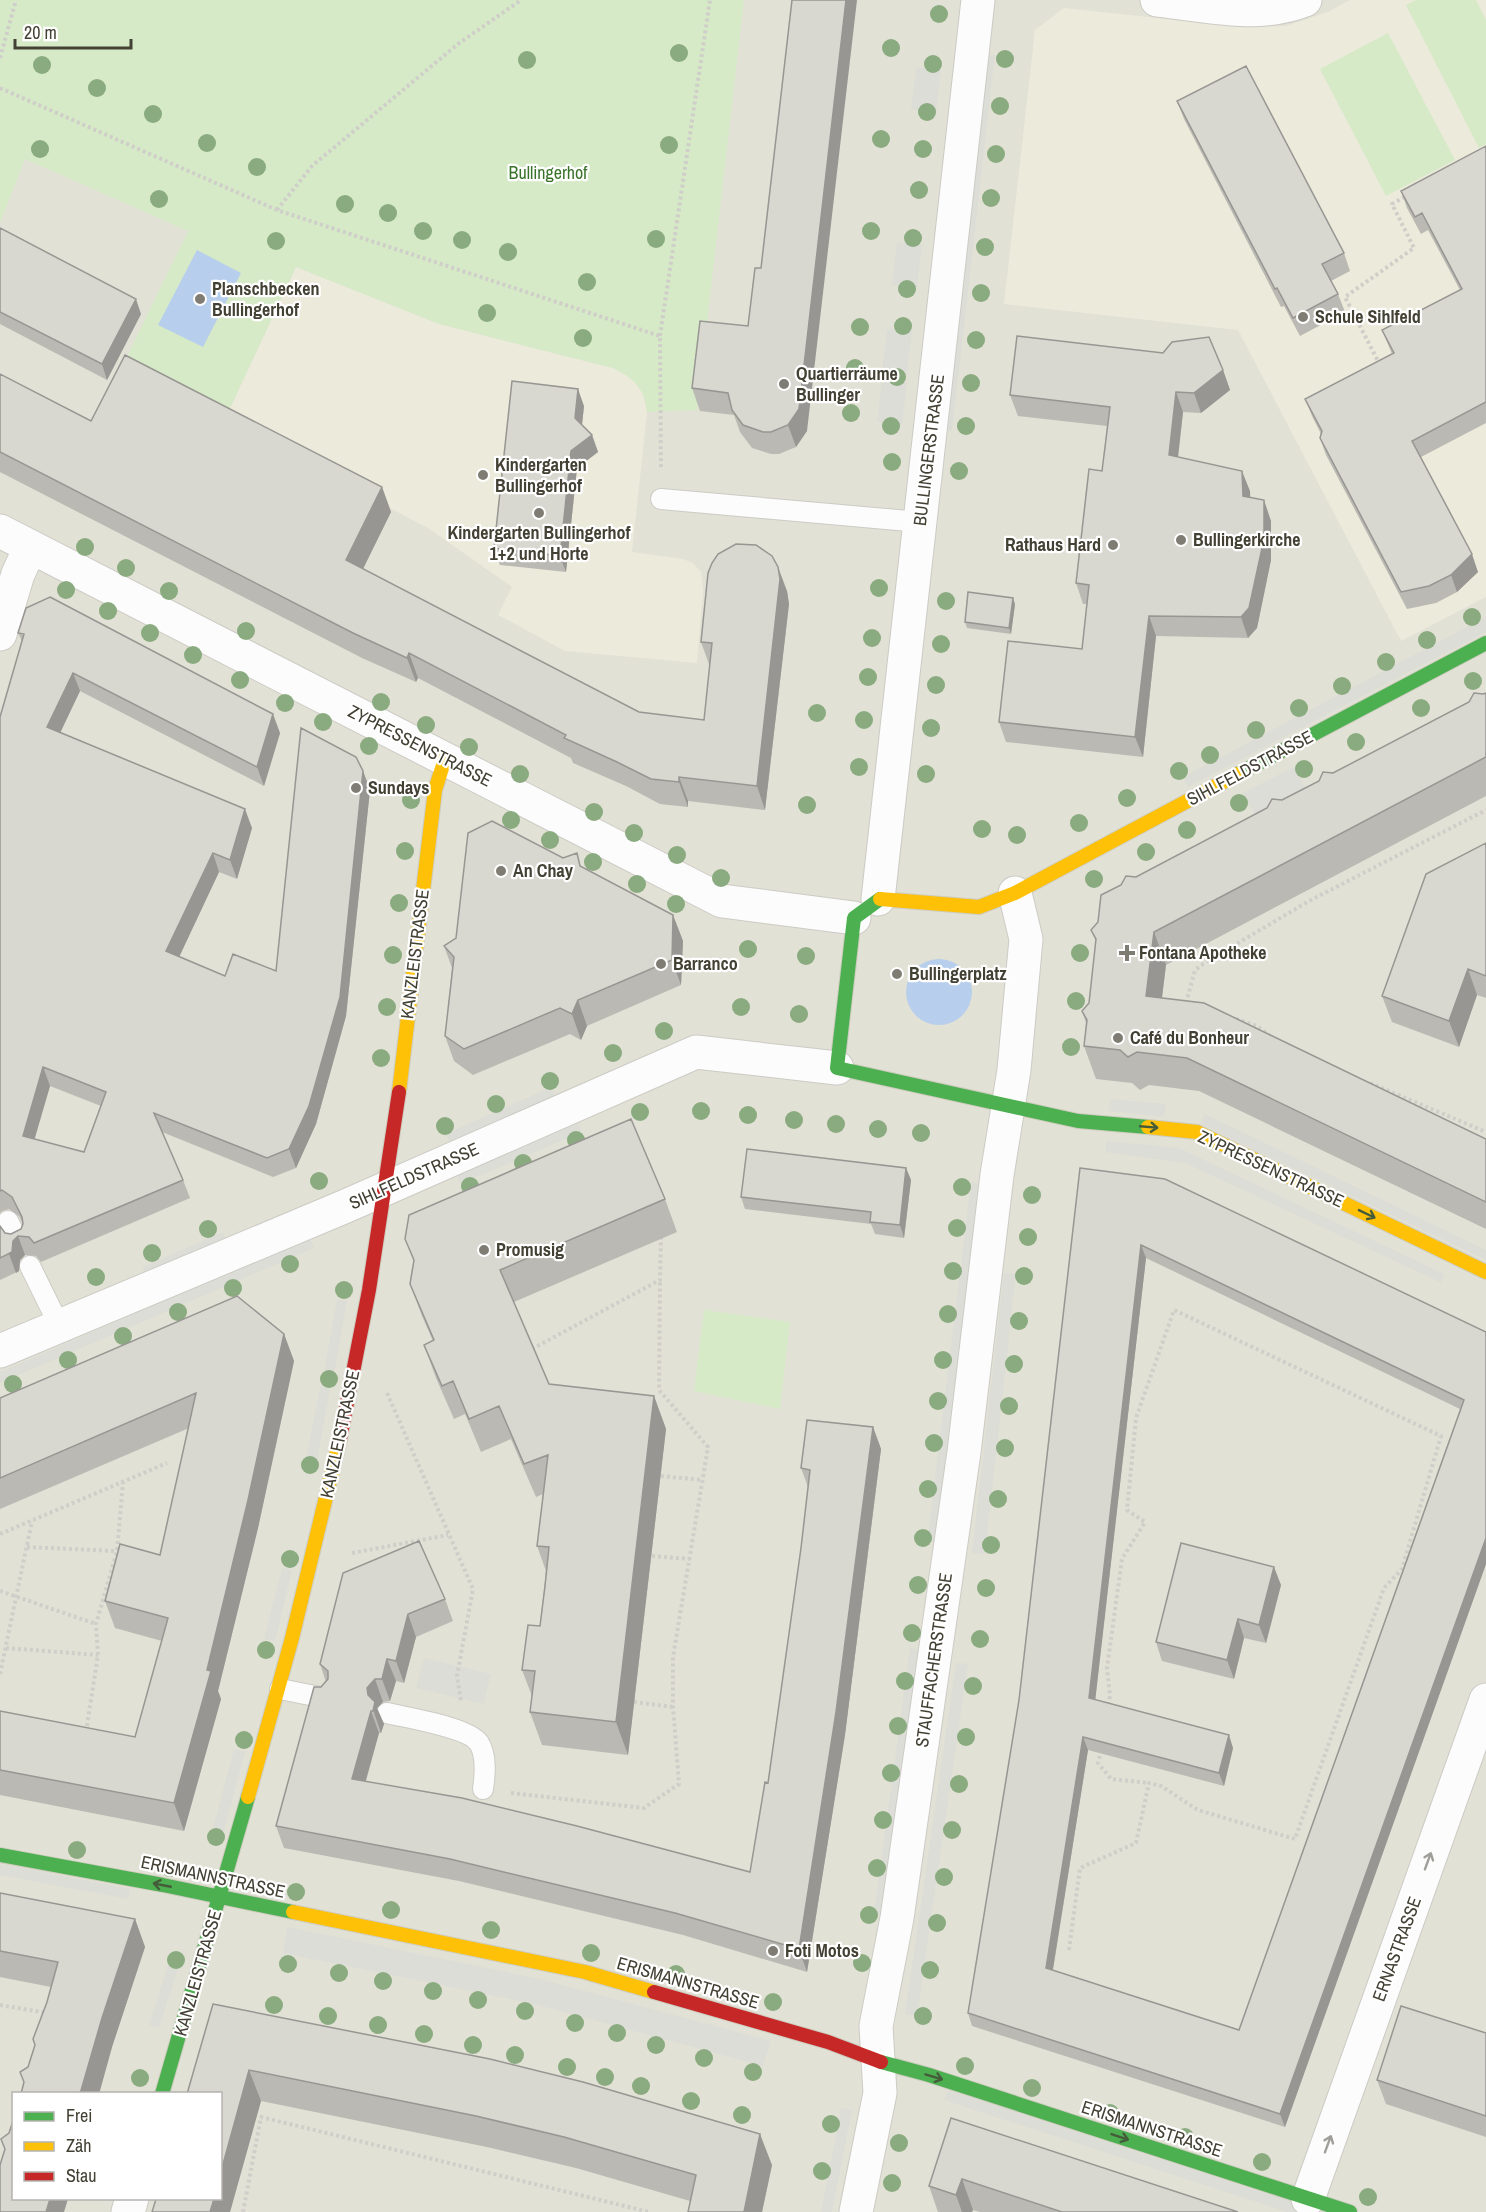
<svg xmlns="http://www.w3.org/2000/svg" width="1486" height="2212" font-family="'Archivo Narrow',sans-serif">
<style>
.residential{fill:#e2e1d5;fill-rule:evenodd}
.education{fill:#eceada}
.green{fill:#d6eac8}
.parking{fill:#ddddd7}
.water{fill:#b7ceec}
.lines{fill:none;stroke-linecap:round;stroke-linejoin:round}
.lane-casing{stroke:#cccbc5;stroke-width:22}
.street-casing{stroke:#cccbc5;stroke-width:35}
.fast-casing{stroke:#cdccbf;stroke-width:16}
.slow-casing{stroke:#cdccbf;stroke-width:16}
.jam-casing{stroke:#cdccbf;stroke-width:16}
.path{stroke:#cfcec9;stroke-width:4;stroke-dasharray:3 3;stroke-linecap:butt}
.lane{stroke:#fcfcfc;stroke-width:20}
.street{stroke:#fcfcfc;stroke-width:33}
.fast{stroke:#4caf50;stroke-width:14}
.slow{stroke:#ffc107;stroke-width:14}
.jam{stroke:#c62828;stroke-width:14}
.tree{fill:#8aaa7f}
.wall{fill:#bab9b3;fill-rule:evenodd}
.shaded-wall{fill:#979692}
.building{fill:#d8d7d0;stroke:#979692;stroke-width:1.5;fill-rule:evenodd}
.oneway{stroke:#455c3b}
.oneway2{stroke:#a09e98}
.poi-dot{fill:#7f7d73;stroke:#fff;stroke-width:2}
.labels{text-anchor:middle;stroke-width:4.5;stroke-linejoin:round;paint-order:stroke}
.park-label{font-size:18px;fill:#397329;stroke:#fff}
.poi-label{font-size:18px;font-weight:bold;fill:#434034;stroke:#fff;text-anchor:start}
.street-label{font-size:18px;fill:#434034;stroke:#fff}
</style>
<rect width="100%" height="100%" fill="#eeeee8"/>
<path class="residential" d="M 0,0 L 1486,0 L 1486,2212 L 0,2212 ZM 14,2094 L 220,2094 L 220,2198 L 14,2198 Z"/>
<path class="education" d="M 1350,0 L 1486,0 L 1486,597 L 1401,641 L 1238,330 L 1004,304 L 1035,30 L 1064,8 L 1242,27 L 1286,26 L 1328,12 Z
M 296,267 L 439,324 L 613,368 L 630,376 L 643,393 L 647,412 L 632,552 L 683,559 L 693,563 L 701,572 L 703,592 L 697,663 L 565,651 L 498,615 L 512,587 L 428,528 L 224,421 Z"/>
<path class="green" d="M 0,0 L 744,0 L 697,410 L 647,412 C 645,388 633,378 613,368 L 439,324 L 296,267 L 224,421 L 122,367 L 188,231 L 25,159 L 0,223 Z
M 1416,0 L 1476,0 L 1486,20 L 1486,144 L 1479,148 L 1406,5 Z
M 1388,33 L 1455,160 L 1386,196 L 1320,69 Z
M 704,1310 L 790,1322 L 780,1409 L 694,1391 Z"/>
<path class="parking" d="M 983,53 L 995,55 L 952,431 L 941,430 Z
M 916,67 L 941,70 L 936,113 L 911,110 Z
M 897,242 L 922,245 L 917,288 L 892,285 Z
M 887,329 L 912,331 L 907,374 L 882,372 Z
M 882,380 L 907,382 L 902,425 L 877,422 Z
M 1486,617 L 1486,632 L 1188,787 L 1183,777 Z
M 1294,767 L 1305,788 L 1255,815 L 1243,793 Z
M 551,1087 L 555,1096 L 450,1143 L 446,1134 Z
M 1111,1099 L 1166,1104 L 1164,1117 L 1109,1111 Z
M 1205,1114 L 1486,1250 L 1486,1260 L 1201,1124 Z
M 577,1121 L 582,1132 L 460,1184 L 455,1173 Z
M 1107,1141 L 1179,1148 L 1444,1274 L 1442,1283 L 1185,1163 L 1105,1152 Z
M 971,1182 L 981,1184 L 938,1543 L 927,1542 Z
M 223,1232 L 226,1241 L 146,1276 L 142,1267 Z
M 310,1238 L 314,1248 L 0,1383 L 0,1372 Z
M 1004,1273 L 1016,1274 L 985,1554 L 972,1553 Z
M 337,1299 L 347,1301 L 334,1374 L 324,1372 Z
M 320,1387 L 330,1389 L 317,1462 L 306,1459 Z
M 282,1568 L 292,1570 L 275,1641 L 264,1639 Z
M 910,1648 L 923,1650 L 887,1915 L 874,1913 Z
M 424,1658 L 491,1674 L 484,1704 L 416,1688 Z
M 956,1663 L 968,1664 L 917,2016 L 905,2014 Z
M 234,1749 L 245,1752 L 224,1831 L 213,1828 Z
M 0,1864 L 130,1889 L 128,1899 L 0,1875 Z
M 287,1927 L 540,1979 L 771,2041 L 763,2066 L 534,2004 L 283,1953 Z
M 168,1965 L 178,1969 L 159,2028 L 149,2025 Z
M 948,2090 L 1323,2212 L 1287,2212 L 944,2100 Z
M 841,2108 L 852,2110 L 832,2212 L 821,2212 Z"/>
<path class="water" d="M 197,250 L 241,273 L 203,347 L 158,325 Z
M906 992a33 33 0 1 1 66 0a33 33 0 1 1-66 0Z"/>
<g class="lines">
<defs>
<path id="lane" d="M 661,499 L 920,522
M 8,1221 L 18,1241
M 30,1266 L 59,1325
M 280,1689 L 325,1698
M 387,1713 C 407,1718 468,1727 479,1743 C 487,1756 485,1775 483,1789"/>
<path id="street" d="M 1157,0 C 1205,5 1258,19 1305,0
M 0,531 L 722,901 L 854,918
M 0,634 L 18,574 L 30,548
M 878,899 L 978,0
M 0,1351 L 346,1206 L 696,1052 L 837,1068
M 1308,2199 L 1486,1700
M 128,2212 L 132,2198
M 856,2212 L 880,2093 L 876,2026 L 897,1918 L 964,1452 L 997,1175 L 1014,1070 L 1026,939 L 1015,893"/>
<path id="fast" d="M 1238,774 L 1486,643
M 880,899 L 854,918 L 837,1068 L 1078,1121 L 1148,1127
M 0,1855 L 163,1885 L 293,1912
M 881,2062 L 929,2075 L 1350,2212
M 162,2094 L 248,1797"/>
<path id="slow" d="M 880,899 L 979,907 L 1015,893 L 1238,774
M 399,1092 L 435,790 L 445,759
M 1148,1127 L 1197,1132 L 1486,1272
M 248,1797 L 292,1638 L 340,1439
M 293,1912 L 585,1972 L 654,1992"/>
<path id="jam" d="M 340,1439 L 369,1290 L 399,1092
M 654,1992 L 828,2042 L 881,2062"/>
</defs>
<use href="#lane" class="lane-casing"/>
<use href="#street" class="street-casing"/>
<use href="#fast" class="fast-casing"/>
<use href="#slow" class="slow-casing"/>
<use href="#jam" class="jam-casing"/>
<path class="path" d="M 0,58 L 16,0
M 0,88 L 277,210 L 660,336 L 661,469
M 277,210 L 312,166 L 458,44 L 521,0
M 660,336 L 710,0
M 1380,365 L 1345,297 L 1414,248 L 1392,204 L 1406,196
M 1186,1003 L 1195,970 L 1206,962 L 1309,901 L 1486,810
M 1236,1019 L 1257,1026 L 1270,1036
M 1370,1083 L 1486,1132
M 532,1349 L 660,1280 L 661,1238
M 387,1393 L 473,1589 L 457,1676 L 461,1701
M 661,1476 L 703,1480
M 0,1534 L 167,1463
M 27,1547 L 116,1551
M 352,1553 L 448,1535
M 652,1556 L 690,1559
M 0,1591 L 96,1624
M 6,1648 L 98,1655
M 0,1674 L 32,1521
M 634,1702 L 673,1707
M 86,1732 L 98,1655 L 96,1624 L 117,1551 L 123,1482
M 1101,1750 L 1098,1763 L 1111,1779 L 1149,1783
M 511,1793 L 644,1808 L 679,1784 L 673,1707 L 673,1657 L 708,1447 L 659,1390 L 660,1280
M 1069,1950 L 1080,1868 L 1136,1843 L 1149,1783 L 1161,1786 L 1198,1810 L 1295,1839 L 1384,1588 L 1402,1569 L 1441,1436 L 1174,1310 L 1136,1418 L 1127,1510 L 1145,1522 L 1122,1559 L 1107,1668 L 1110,1696 L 1108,1707
M 0,2005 L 47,2013
M 243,2212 L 261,2117 L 649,2212"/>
<use href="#lane" class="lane"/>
<use href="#street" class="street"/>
<use href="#fast" class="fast"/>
<use href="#slow" class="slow"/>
<use href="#jam" class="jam"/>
</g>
<g class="tree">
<circle cx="939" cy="14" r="9"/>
<circle cx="891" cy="48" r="9"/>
<circle cx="679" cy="53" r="9"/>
<circle cx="1005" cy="59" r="9"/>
<circle cx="527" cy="60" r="9"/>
<circle cx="933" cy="64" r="9"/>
<circle cx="42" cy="65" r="9"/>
<circle cx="97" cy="88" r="9"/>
<circle cx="1000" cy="106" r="9"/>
<circle cx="927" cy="112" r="9"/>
<circle cx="153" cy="114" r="9"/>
<circle cx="881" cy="139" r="9"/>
<circle cx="207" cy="143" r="9"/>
<circle cx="669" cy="145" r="9"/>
<circle cx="40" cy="149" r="9"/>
<circle cx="923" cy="149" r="9"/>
<circle cx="996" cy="154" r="9"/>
<circle cx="257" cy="167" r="9"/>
<circle cx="919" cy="190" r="9"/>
<circle cx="991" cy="198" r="9"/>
<circle cx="159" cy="199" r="9"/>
<circle cx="345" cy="204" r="9"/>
<circle cx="388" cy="213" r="9"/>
<circle cx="423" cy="231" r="9"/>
<circle cx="871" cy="231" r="9"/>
<circle cx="913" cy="238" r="9"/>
<circle cx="656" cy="239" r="9"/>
<circle cx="462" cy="240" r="9"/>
<circle cx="276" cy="241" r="9"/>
<circle cx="985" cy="247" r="9"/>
<circle cx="508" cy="252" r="9"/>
<circle cx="587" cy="282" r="9"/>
<circle cx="907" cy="289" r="9"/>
<circle cx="981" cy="293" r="9"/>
<circle cx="487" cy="313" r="9"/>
<circle cx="903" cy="326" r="9"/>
<circle cx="860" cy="327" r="9"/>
<circle cx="583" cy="338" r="9"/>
<circle cx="976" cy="340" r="9"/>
<circle cx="855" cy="368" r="9"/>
<circle cx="897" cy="377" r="9"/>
<circle cx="971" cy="383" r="9"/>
<circle cx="851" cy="413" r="9"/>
<circle cx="891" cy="426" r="9"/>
<circle cx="966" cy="426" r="9"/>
<circle cx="892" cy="462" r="9"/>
<circle cx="959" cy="471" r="9"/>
<circle cx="85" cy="547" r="9"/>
<circle cx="126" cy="568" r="9"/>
<circle cx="879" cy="588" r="9"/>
<circle cx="66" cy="590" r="9"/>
<circle cx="169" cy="591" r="9"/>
<circle cx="946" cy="601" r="9"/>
<circle cx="108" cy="611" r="9"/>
<circle cx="1472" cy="617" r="9"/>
<circle cx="246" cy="631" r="9"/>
<circle cx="150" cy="633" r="9"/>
<circle cx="872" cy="638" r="9"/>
<circle cx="1427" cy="640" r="9"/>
<circle cx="941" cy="644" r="9"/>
<circle cx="193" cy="655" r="9"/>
<circle cx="1386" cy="662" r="9"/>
<circle cx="868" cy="677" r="9"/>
<circle cx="240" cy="680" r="9"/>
<circle cx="1473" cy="681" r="9"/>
<circle cx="936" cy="685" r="9"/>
<circle cx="1342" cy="686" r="9"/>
<circle cx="381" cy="702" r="9"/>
<circle cx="285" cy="703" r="9"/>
<circle cx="1299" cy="708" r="9"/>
<circle cx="1421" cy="708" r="9"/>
<circle cx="817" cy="713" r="9"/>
<circle cx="864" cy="720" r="9"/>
<circle cx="323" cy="722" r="9"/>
<circle cx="426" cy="725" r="9"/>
<circle cx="931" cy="728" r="9"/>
<circle cx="1256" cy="730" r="9"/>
<circle cx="1356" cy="742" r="9"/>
<circle cx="369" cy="746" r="9"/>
<circle cx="469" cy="747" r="9"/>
<circle cx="1210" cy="755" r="9"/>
<circle cx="859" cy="767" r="9"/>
<circle cx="1304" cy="769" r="9"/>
<circle cx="1179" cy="771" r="9"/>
<circle cx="520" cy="774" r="9"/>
<circle cx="926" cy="774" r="9"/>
<circle cx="1127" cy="798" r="9"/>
<circle cx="411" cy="800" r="9"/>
<circle cx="1239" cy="803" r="9"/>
<circle cx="807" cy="805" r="9"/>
<circle cx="594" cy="812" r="9"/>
<circle cx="511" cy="820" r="9"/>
<circle cx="1079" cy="823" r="9"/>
<circle cx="982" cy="829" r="9"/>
<circle cx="1187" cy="830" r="9"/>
<circle cx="634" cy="833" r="9"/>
<circle cx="1017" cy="835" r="9"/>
<circle cx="550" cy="840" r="9"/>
<circle cx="405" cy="851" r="9"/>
<circle cx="1146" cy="852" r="9"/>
<circle cx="677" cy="855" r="9"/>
<circle cx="593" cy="862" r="9"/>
<circle cx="721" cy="878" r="9"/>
<circle cx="1094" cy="879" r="9"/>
<circle cx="637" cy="884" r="9"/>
<circle cx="399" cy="903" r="9"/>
<circle cx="676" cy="904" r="9"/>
<circle cx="748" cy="949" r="9"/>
<circle cx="1080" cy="953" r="9"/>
<circle cx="393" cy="955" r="9"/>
<circle cx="806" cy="956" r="9"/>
<circle cx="1076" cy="1001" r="9"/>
<circle cx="387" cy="1007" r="9"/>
<circle cx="741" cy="1007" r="9"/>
<circle cx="799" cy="1014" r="9"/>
<circle cx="664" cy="1031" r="9"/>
<circle cx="1071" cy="1047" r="9"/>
<circle cx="613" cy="1053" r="9"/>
<circle cx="381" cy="1058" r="9"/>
<circle cx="550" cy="1081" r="9"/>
<circle cx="496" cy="1104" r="9"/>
<circle cx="701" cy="1111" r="9"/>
<circle cx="640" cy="1112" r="9"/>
<circle cx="748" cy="1115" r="9"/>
<circle cx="794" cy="1120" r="9"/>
<circle cx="836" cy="1124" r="9"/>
<circle cx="445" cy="1126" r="9"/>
<circle cx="878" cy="1129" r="9"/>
<circle cx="921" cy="1133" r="9"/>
<circle cx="576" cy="1140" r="9"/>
<circle cx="523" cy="1163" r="9"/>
<circle cx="319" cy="1181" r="9"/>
<circle cx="470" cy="1186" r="9"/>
<circle cx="962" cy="1187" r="9"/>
<circle cx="1032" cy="1195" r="9"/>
<circle cx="957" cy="1228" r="9"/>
<circle cx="208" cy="1229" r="9"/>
<circle cx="1028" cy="1237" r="9"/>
<circle cx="152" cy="1253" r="9"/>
<circle cx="290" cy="1264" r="9"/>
<circle cx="953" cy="1271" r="9"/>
<circle cx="1024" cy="1276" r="9"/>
<circle cx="96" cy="1277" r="9"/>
<circle cx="233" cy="1288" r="9"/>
<circle cx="344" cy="1290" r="9"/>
<circle cx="178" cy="1312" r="9"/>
<circle cx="948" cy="1314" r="9"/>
<circle cx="1019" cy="1321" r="9"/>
<circle cx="123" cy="1336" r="9"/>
<circle cx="68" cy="1360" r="9"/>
<circle cx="943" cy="1360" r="9"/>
<circle cx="1014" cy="1364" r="9"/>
<circle cx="329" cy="1379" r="9"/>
<circle cx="13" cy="1384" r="9"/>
<circle cx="938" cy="1401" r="9"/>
<circle cx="1009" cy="1406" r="9"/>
<circle cx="934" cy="1443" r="9"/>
<circle cx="1005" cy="1448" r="9"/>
<circle cx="310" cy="1465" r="9"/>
<circle cx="928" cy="1489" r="9"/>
<circle cx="998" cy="1499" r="9"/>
<circle cx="923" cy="1538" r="9"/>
<circle cx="991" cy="1545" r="9"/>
<circle cx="290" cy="1559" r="9"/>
<circle cx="918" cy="1585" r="9"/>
<circle cx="986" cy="1588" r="9"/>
<circle cx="912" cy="1633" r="9"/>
<circle cx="980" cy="1639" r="9"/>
<circle cx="266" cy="1650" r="9"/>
<circle cx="905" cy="1681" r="9"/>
<circle cx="973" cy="1686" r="9"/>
<circle cx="898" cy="1726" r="9"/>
<circle cx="966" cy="1737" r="9"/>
<circle cx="244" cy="1740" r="9"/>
<circle cx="891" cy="1773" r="9"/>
<circle cx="959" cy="1784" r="9"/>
<circle cx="883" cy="1820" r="9"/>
<circle cx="952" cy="1830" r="9"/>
<circle cx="216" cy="1837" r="9"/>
<circle cx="77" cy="1850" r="9"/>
<circle cx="170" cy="1868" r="9"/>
<circle cx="877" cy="1868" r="9"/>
<circle cx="944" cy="1877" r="9"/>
<circle cx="296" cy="1892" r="9"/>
<circle cx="391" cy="1910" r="9"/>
<circle cx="869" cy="1915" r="9"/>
<circle cx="937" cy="1923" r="9"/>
<circle cx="491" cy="1930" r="9"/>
<circle cx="591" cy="1953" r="9"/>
<circle cx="176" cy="1960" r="9"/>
<circle cx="862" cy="1963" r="9"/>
<circle cx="288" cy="1964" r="9"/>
<circle cx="930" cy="1970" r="9"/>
<circle cx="339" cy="1973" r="9"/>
<circle cx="676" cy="1974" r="9"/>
<circle cx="383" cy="1981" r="9"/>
<circle cx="433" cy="1991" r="9"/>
<circle cx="478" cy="2000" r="9"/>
<circle cx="773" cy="2002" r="9"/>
<circle cx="274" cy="2005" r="9"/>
<circle cx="525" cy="2011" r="9"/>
<circle cx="328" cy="2016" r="9"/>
<circle cx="923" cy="2016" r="9"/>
<circle cx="575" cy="2023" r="9"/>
<circle cx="378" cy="2025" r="9"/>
<circle cx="617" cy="2033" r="9"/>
<circle cx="424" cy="2034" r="9"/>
<circle cx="473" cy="2045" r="9"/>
<circle cx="656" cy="2045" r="9"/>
<circle cx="515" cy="2055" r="9"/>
<circle cx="704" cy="2058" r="9"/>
<circle cx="965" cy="2066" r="9"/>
<circle cx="567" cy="2067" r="9"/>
<circle cx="753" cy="2072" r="9"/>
<circle cx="605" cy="2077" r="9"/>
<circle cx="140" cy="2078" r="9"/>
<circle cx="641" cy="2086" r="9"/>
<circle cx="1032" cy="2088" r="9"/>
<circle cx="691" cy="2101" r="9"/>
<circle cx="1110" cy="2113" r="9"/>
<circle cx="742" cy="2115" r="9"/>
<circle cx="831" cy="2124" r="9"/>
<circle cx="1185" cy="2137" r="9"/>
<circle cx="899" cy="2143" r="9"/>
<circle cx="1262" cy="2162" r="9"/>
<circle cx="822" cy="2171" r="9"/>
<circle cx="892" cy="2183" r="9"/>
<circle cx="1368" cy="2197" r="9"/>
</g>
<path class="wall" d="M 1177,101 L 1344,253 L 1350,271 L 1331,281 L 1338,294 L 1345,312 L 1300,336 L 1284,306 L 1281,307 L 1184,119 Z
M 1486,146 L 1486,423 L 1421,457 L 1478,572 L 1457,592 L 1436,603 L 1407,609 L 1326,455 L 1320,438 L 1321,434 L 1312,416 L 1305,399 L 1392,354 L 1382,330 L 1460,290 L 1428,230 L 1421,234 L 1407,208 L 1401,191 Z
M 0,228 L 141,314 L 107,380 L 0,324 Z
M 700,321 L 807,431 L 796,447 L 779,454 L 771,454 L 752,448 L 740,432 L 734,415 L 700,411 L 692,388 Z
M 1223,370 L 1230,390 L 1201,413 L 1183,412 L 1178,457 L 1250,491 L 1250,497 L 1271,521 L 1271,560 L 1257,628 L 1248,638 L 1156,636 L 1143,757 L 1006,742 L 999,722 L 1082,649 L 1087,604 L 1083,604 L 1076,583 L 1102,471 L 1107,426 L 1018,416 L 1010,395 Z
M 0,374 L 91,421 L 382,487 L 391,512 L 363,569 L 639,712 L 704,720 L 710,667 L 701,642 L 787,591 L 789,604 L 765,810 L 688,801 L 688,807 L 660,804 L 626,786 L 573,763 L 571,758 L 418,678 L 416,682 L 362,658 L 0,472 Z
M 584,406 L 582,425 L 592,435 L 598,452 L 577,468 L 566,572 L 500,565 L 494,548 Z
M 1015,604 L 1011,634 L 967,628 L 965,622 Z
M 18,633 L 280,733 L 264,786 L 80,691 L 60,732 L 252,828 L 237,879 L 219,872 L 179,957 L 225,976 L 276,971 L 363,771 L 370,790 L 346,1016 L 316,1124 L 296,1168 L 273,1177 L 162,1132 L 183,1180 L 190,1198 L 41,1262 L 36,1256 L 25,1255 L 20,1260 L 19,1271 L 0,1280 L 0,1226 L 5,1233 L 11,1234 L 21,1229 L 23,1224 L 19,1216 L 9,1209 L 2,1211 L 0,1213 L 0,717 L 22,641 ZM 50,1086 L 101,1106 L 84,1152 L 34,1139 Z
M 1486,693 L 1486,796 L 1166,965 L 1162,998 L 1486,1139 L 1486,1229 L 1199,1091 L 1149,1085 L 1140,1090 L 1132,1083 L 1096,1079 L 1084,1046 L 1086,1023 L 1082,1011 L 1089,1003 L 1096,942 L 1091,930 L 1136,877 Z
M 1486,843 L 1486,998 L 1477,995 L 1459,1047 L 1392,1022 L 1382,996 Z
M 582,868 L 673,915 L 683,941 L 681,985 L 587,1026 L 581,1040 L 570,1034 L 473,1075 L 454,1061 L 445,1036 L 452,968 L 444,946 Z
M 906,1168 L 911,1180 L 904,1238 L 875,1234 L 871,1224 L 745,1209 L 741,1197 Z
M 1080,1168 L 1486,1332 L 1486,1564 L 1285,2127 L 972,2026 L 968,2013 L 1019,1700 ZM 1146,1258 L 1460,1409 L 1239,2030 L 1053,1970 L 1088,1750 L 1224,1786 L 1233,1748 L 1095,1700 Z
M 665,1199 L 677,1232 L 514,1302 L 549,1384 L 654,1396 L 666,1429 L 628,1755 L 542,1745 L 530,1712 L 532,1696 L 522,1670 L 540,1626 L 546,1571 L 537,1546 L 543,1494 L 536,1497 L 511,1439 L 481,1452 L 465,1414 L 454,1419 L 436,1378 L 424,1345 L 433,1341 L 422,1316 L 410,1284 L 414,1262 L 405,1239 Z
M 284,1334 L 294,1361 L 258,1528 L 218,1691 L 221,1699 L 184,1831 L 0,1795 L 0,1711 L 135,1737 L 162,1641 L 115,1628 L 105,1601 L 160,1555 L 189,1428 L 0,1509 L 0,1398 Z
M 873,1427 L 881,1449 L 845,1735 L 807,1972 L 683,1935 L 459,1881 L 284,1848 L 276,1826 L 321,1687 L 326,1682 L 320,1664 L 343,1573 L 445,1599 L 453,1621 L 416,1637 L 404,1683 L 396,1681 L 390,1701 L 383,1702 L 377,1708 L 384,1724 L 381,1733 L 379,1733 L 366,1781 L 750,1872 L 768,1783 L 801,1548 L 808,1487 L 801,1468 Z
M 1281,1585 L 1266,1643 L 1244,1638 L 1234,1679 L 1162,1661 L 1156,1642 Z
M 0,1893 L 135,1919 L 145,1947 L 112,2047 L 99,2094 L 21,2094 L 51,1987 L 0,1977 Z
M 213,2004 L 772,2165 L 762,2212 L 688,2212 L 690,2201 L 576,2168 L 487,2147 L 261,2101 L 230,2212 L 152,2212 Z
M 1486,2033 L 1486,2137 L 1386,2104 L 1377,2080 Z
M 951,2118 L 1238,2212 L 980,2212 L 973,2210 L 972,2212 L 938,2212 L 929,2186 Z"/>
<path class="shaded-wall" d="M 846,0 L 857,0 L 807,431 L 796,447 L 788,425 Z
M 136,299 L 141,314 L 107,380 L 102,364 Z
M 1223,370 L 1230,390 L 1201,413 L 1194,393 Z
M 578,389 L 584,406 L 581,434 L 575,418 Z
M 1176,392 L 1183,412 L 1176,475 L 1169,455 Z
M 592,435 L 598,452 L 577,468 L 566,572 L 560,556 L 571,451 Z
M 1242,471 L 1250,491 L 1251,516 L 1243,496 Z
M 382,487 L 391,512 L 355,585 L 346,560 Z
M 1264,500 L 1271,521 L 1271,560 L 1257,628 L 1248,638 L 1241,617 Z
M 1472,554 L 1478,572 L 1457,592 L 1451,575 Z
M 778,567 L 787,591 L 789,604 L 765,810 L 757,786 Z
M 1013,598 L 1015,604 L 1011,634 L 1009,628 Z
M 1149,616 L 1156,636 L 1143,757 L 1135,737 Z
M 409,653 L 418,678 L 416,682 L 407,658 Z
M 73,673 L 80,691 L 54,746 L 47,727 Z
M 273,714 L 280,733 L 264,786 L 257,767 Z
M 363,771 L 370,790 L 346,1016 L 316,1124 L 296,1168 L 289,1149 Z
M 679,777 L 688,801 L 688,807 L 679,782 Z
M 245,809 L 252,828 L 237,879 L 230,860 Z
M 213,853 L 219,872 L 173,970 L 166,951 Z
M 673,915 L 683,941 L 681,985 L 672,960 Z
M 1154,932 L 1166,965 L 1158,1029 L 1146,996 Z
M 1468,969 L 1477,995 L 1459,1047 L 1449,1021 Z
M 578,1000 L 587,1026 L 581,1040 L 572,1014 Z
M 43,1067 L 50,1086 L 30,1155 L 23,1136 Z
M 906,1168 L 911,1180 L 904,1238 L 900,1225 Z
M 18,1236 L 25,1255 L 20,1260 L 19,1271 L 16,1273 L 9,1254 L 13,1241 Z
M 1141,1245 L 1146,1258 L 1094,1711 L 1089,1698 Z
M 284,1334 L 294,1361 L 258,1528 L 218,1691 L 221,1699 L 184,1831 L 174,1803 L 207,1670 Z
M 654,1396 L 666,1429 L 628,1755 L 616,1722 Z
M 873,1427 L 881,1449 L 845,1735 L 807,1972 L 799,1949 Z
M 1486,1538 L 1486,1564 L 1285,2127 L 1280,2114 Z
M 1274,1567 L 1281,1585 L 1266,1643 L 1259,1625 Z
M 408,1614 L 416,1637 L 404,1683 L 396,1661 Z
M 1238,1619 L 1244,1638 L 1234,1679 L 1227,1660 Z
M 387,1659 L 396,1681 L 390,1701 L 382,1679 Z
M 375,1679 L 383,1702 L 377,1708 L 384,1724 L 381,1733 L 368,1695 L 367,1688 Z
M 371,1711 L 379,1733 L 360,1801 L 352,1779 Z
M 1229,1735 L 1233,1748 L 1224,1786 L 1219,1773 Z
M 1083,1737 L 1088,1750 L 1051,1981 L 1046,1968 Z
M 135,1919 L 145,1947 L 112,2047 L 99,2094 L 80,2094 L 102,2018 Z
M 249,2070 L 261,2101 L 230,2212 L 210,2212 L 214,2199 L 220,2199 L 220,2175 Z
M 760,2134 L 772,2165 L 762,2212 L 744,2212 Z
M 962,2179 L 973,2210 L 972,2212 L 962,2212 L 956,2195 Z
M 50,2199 L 68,2199 L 64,2212 L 46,2212 Z"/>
<path class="building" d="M 792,0 L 846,0 L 799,409 L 788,425 L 771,432 L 763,432 L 743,425 L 732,410 L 728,393 L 692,388 L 700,321 L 748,326 L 755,268 L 761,268 Z
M 1246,66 L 1344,253 L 1322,264 L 1338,294 L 1293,318 L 1277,288 L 1275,289 L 1177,101 Z
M 1486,146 L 1486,402 L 1412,441 L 1472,554 L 1451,575 L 1429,586 L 1401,592 L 1320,438 L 1322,431 L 1305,399 L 1394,353 L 1382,330 L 1462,289 L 1422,213 L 1415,217 L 1401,191 Z
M 0,228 L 136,299 L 102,364 L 0,312 Z
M 1017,336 L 1163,353 L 1172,342 L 1209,337 L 1223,370 L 1194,393 L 1176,392 L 1169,455 L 1242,471 L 1243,496 L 1264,500 L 1264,539 L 1249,608 L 1241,617 L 1149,616 L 1135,737 L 999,722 L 1008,641 L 1082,649 L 1089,585 L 1076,583 L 1089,469 L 1102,471 L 1110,407 L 1010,395 Z
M 125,355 L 382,487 L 346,560 L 639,712 L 704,720 L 712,643 L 701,642 L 708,573 L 712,563 L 718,554 L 736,544 L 756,545 L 772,556 L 778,567 L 780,579 L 757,786 L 679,777 L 679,782 L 651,779 L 617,762 L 564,738 L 566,735 L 409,653 L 407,658 L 353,633 L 0,452 L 0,374 L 91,421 Z
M 512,381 L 578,389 L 575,418 L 592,435 L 571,451 L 560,556 L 494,548 Z
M 968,592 L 1013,598 L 1009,628 L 965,622 Z
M 50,597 L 273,714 L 257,767 L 73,673 L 47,727 L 245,809 L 230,860 L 213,853 L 166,951 L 225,976 L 233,954 L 276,971 L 301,728 L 356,757 L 363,771 L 340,997 L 309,1106 L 289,1149 L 267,1158 L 154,1113 L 183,1180 L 34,1243 L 29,1237 L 18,1236 L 13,1241 L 12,1252 L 0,1258 L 0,1226 L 5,1233 L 11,1234 L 21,1229 L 23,1224 L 22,1217 L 12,1197 L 2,1190 L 0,1191 L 0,717 L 24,634 L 18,633 L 26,608 ZM 43,1067 L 106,1092 L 84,1152 L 23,1136 Z
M 1474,693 L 1483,694 L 1486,693 L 1486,757 L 1154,932 L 1146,996 L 1204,1003 L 1486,1139 L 1486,1202 L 1187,1058 L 1137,1052 L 1128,1057 L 1120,1050 L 1084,1046 L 1087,1020 L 1082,1011 L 1089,1003 L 1096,939 L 1091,930 L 1098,922 L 1101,895 L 1121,885 L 1126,876 L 1136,877 L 1267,808 L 1272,799 L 1282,800 L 1319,781 L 1323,772 L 1333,773 L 1469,702 Z
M 492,821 L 563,858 L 577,853 L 580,866 L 673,915 L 672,960 L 578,1000 L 572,1014 L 560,1008 L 464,1049 L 445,1036 L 454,957 L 444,946 L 456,938 L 468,833 Z
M 1486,843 L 1486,976 L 1468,969 L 1449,1021 L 1382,996 L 1426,874 Z
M 631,1119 L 665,1199 L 500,1270 L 549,1384 L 654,1396 L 616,1722 L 530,1712 L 535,1671 L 522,1670 L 528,1625 L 540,1626 L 545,1586 L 549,1547 L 537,1546 L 548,1455 L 524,1464 L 499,1406 L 469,1419 L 453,1381 L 442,1386 L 424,1345 L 434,1340 L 410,1284 L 414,1260 L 405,1239 L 409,1215 Z
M 747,1149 L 906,1168 L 900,1225 L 870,1222 L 871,1212 L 741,1197 Z
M 1080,1168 L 1165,1179 L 1486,1332 L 1486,1538 L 1280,2114 L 968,2013 L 1019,1700 ZM 1141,1245 L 1464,1400 L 1239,2030 L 1046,1968 L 1083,1737 L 1219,1773 L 1229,1735 L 1089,1698 Z
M 237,1296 L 284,1334 L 248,1500 L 207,1670 L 211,1671 L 174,1803 L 0,1770 L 0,1711 L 135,1737 L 168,1618 L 105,1601 L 120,1544 L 160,1555 L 196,1393 L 0,1478 L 0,1398 Z
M 807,1420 L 873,1427 L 836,1712 L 799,1949 L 675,1913 L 450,1859 L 276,1826 L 314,1687 L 321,1687 L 328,1679 L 328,1671 L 320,1664 L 343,1573 L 419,1541 L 445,1599 L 408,1614 L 396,1661 L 387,1659 L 382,1679 L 375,1679 L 367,1688 L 368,1695 L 375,1702 L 373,1711 L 371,1711 L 352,1779 L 462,1798 L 577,1826 L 750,1872 L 765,1782 L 768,1783 L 801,1548 L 810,1470 L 801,1468 Z
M 1181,1543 L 1274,1567 L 1259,1625 L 1238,1619 L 1227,1660 L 1156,1642 Z
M 0,1893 L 135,1919 L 102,2018 L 80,2094 L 21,2094 L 24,2082 L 20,2072 L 28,2067 L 35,2045 L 33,2039 L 47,2002 L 58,1962 L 0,1951 Z
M 213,2004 L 490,2059 L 583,2082 L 760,2134 L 744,2212 L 688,2212 L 696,2175 L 564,2137 L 476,2116 L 249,2070 L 220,2175 L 220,2094 L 187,2094 Z
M 1401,2006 L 1486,2033 L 1486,2116 L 1377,2080 Z
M 14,2118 L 14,2199 L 50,2199 L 46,2212 L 0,2212 L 0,2165 L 5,2149 L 1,2139 L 9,2133 Z
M 951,2118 L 1238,2212 L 1062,2212 L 962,2179 L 956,2195 L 929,2186 Z
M 156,2199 L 214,2199 L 210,2212 L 152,2212 Z"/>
<defs><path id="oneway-shaft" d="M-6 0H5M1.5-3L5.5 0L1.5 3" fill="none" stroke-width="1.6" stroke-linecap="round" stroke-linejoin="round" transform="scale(1.5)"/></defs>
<g class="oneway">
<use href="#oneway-shaft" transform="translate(1149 1127) rotate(5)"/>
<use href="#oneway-shaft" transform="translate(1367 1214) rotate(26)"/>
<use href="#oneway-shaft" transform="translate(162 1885) rotate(-169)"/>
<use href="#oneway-shaft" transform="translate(934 2077) rotate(17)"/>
<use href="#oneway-shaft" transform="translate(1120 2137) rotate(18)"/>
</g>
<g class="oneway2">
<use href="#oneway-shaft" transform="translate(1428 1861) rotate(-70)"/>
<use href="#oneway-shaft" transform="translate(1328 2144) rotate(-70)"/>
</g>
<g class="poi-dot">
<circle cx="200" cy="299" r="6"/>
<circle cx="1303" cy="317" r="6"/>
<circle cx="784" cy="384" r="6"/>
<circle cx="483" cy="475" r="6"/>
<circle cx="539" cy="513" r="6"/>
<circle cx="1181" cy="540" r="6"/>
<circle cx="1113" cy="545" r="6"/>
<circle cx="356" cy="788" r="6"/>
<circle cx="501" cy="871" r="6"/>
<path d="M1124 944h6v6h6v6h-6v6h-6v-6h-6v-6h6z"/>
<circle cx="661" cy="964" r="6"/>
<circle cx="897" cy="974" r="6"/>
<circle cx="1118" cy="1038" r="6"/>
<circle cx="484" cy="1250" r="6"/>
<circle cx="773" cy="1951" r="6"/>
</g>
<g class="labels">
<g class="park-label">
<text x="548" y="179">Bullingerhof</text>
</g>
<g class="poi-label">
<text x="212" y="295">Planschbecken<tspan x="212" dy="21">Bullingerhof</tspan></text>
<text x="1315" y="323">Schule Sihlfeld</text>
<text x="796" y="380">Quartierräume<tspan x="796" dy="21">Bullinger</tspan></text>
<text x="495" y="471">Kindergarten<tspan x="495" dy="21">Bullingerhof</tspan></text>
<text x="539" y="539" text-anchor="middle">Kindergarten Bullingerhof<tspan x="539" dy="21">1+2 und Horte</tspan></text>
<text x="1193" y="546">Bullingerkirche</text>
<text x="1101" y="551" text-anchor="end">Rathaus Hard</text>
<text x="368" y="794">Sundays</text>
<text x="513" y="877">An Chay</text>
<text x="1139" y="959">Fontana Apotheke</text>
<text x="673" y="970">Barranco</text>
<text x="909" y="980">Bullingerplatz</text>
<text x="1130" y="1044">Café du Bonheur</text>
<text x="496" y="1256">Promusig</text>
<text x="785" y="1957">Foti Motos</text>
</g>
<g class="street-label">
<text transform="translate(929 450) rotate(-83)" y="6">BULLINGERSTRASSE</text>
<text transform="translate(420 746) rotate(27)" y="6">ZYPRESSENSTRASSE</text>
<text transform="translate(1250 768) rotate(-28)" y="6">SIHLFELDSTRASSE</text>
<text transform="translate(415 954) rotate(-83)" y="6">KANZLEISTRASSE</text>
<text transform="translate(1271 1169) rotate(25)" y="6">ZYPRESSENSTRASSE</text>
<text transform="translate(414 1176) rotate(-24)" y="6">SIHLFELDSTRASSE</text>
<text transform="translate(340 1434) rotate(-78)" y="6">KANZLEISTRASSE</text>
<text transform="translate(934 1660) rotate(-82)" y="6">STAUFFACHERSTRASSE</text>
<text transform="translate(213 1877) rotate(12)" y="6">ERISMANNSTRASSE</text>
<text transform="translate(1397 1949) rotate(-70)" y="6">ERNASTRASSE</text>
<text transform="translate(198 1973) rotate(-74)" y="6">KANZLEISTRASSE</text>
<text transform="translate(688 1983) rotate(16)" y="6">ERISMANNSTRASSE</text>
<text transform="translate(1152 2129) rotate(18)" y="6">ERISMANNSTRASSE</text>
</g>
</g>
<rect x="12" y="2092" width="210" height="108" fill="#ffffff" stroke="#b4b3ae" stroke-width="1.5"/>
<rect x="24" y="2112" width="30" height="9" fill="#4caf50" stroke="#b4b3ae" stroke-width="1.5"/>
<text x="66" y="2122" font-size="18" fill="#434034">Frei</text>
<rect x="24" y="2142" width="30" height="9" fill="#ffc107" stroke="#b4b3ae" stroke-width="1.5"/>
<text x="66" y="2152" font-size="18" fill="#434034">Zäh</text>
<rect x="24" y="2172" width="30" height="9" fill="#c62828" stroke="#b4b3ae" stroke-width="1.5"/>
<text x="66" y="2182" font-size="18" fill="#434034">Stau</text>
<path d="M15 39v9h116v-9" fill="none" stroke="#434034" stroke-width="3"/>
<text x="24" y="39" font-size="18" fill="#434034" stroke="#ffffff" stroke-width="4.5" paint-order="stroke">20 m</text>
</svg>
